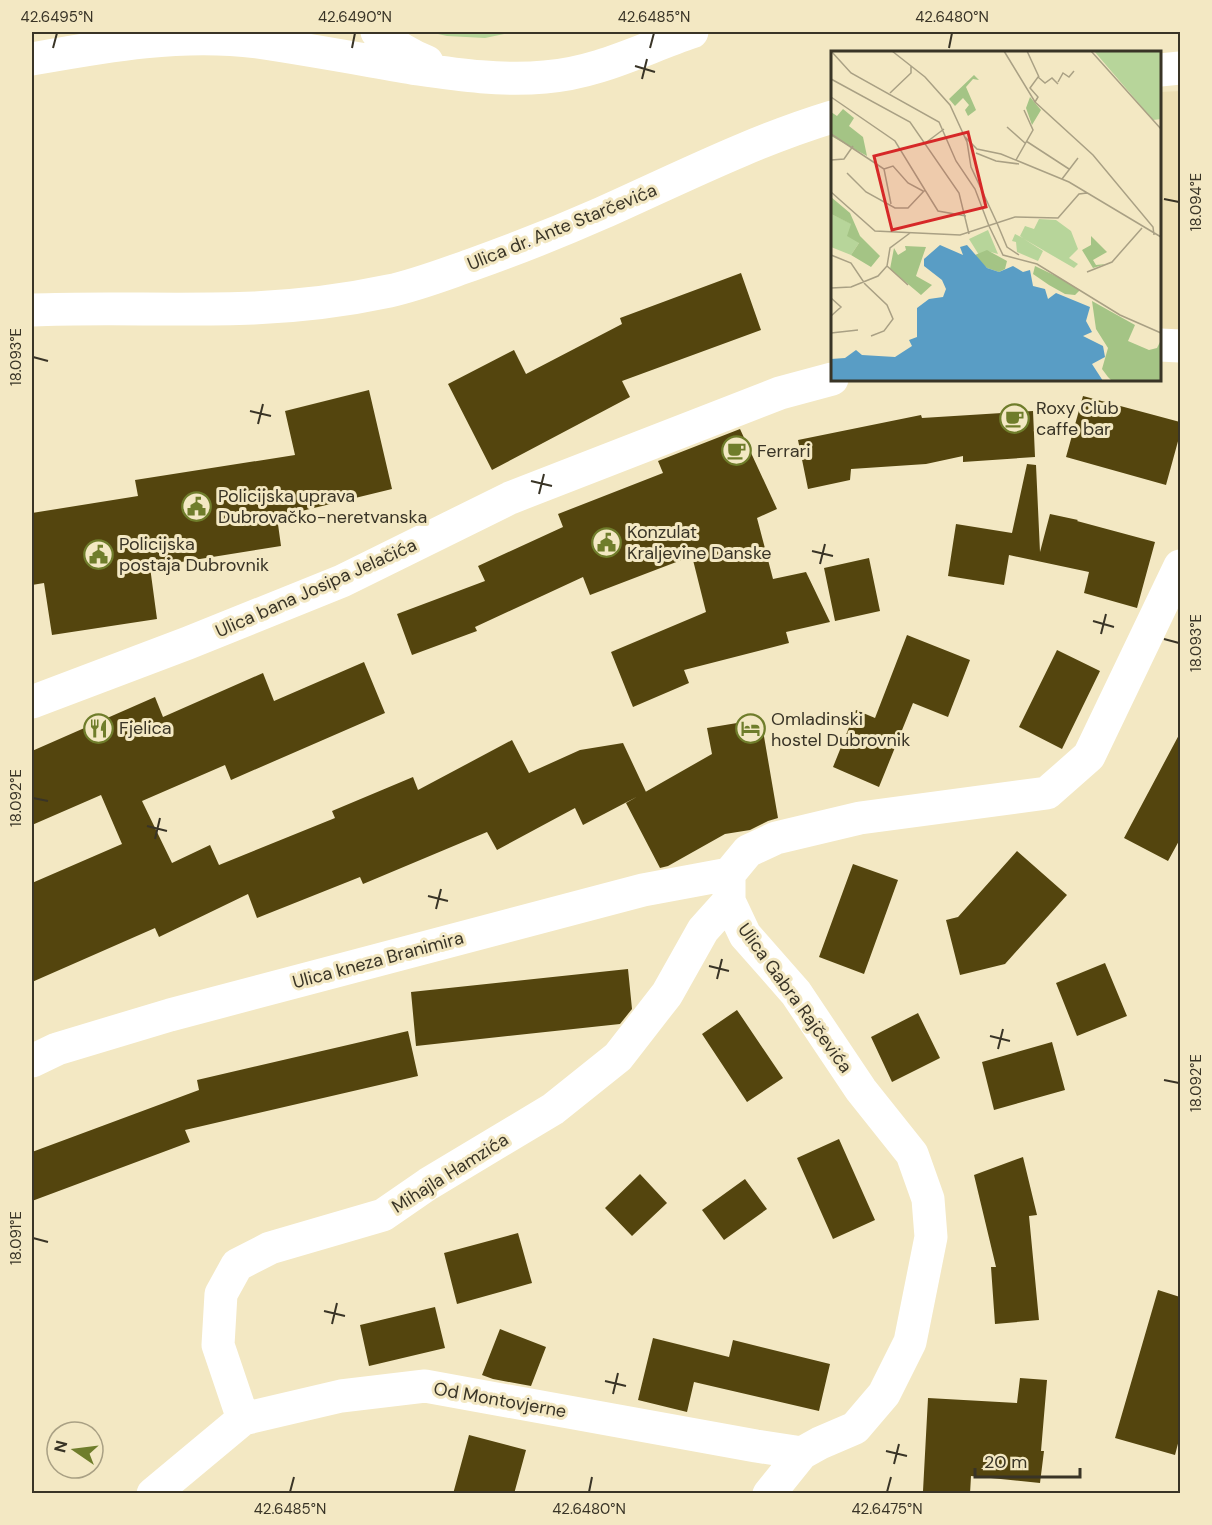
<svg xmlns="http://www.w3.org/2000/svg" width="1212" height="1525" font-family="'DM Sans',sans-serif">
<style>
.built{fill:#eddfb3}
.green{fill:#b7d59a}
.building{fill:#54450e}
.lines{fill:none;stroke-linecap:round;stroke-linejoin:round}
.minor{stroke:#fff;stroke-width:33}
.major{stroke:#fff;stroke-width:33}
.ticks{fill:none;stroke:#393426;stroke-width:2}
.labels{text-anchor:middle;stroke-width:6;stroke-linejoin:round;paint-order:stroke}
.street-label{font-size:18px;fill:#393426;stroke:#f3e8c3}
.poi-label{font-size:18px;fill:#393426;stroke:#f3e8c3;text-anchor:start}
.inset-road{fill:none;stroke:#a9a084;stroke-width:1.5}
.view{fill:#d62828;fill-opacity:0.15;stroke:#d62828;stroke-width:3}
.inset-edge{fill:none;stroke:#393426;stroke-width:3}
.neatline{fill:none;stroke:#393426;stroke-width:2}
.ticks-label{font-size:15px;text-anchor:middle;fill:#393426}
</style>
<rect width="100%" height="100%" fill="#f3e8c3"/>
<path class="built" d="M 1180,91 L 1180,334 L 1160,335 L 1160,92 Z"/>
<path class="green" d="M 429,32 L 514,32 L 485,38 L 447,36 Z"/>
<path class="building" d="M 741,273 L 761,330 L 622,381 L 630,397 L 492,470 L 448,384 L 514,350 L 526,374 L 622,324 L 620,318 Z
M 369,390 L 392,489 L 277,517 L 281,546 L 150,567 L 157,619 L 52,635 L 44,583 L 32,585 L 32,513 L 138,496 L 135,480 L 295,455 L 285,411 Z
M 1083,396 L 1180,422 L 1180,434 L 1166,485 L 1066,457 Z
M 1033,411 L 1035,457 L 963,462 L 963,456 L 926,464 L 851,469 L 850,480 L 808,489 L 798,440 L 921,415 L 922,418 Z
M 740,429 L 777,509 L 757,518 L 773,579 L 806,572 L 830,622 L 786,632 L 789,643 L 684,670 L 689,683 L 633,707 L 611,652 L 706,612 L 692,556 L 590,595 L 583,577 L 475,627 L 477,631 L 412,655 L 397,614 L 485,581 L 478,566 L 563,527 L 558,514 L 663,473 L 658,461 Z
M 1027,464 L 1036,465 L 1040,552 L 1050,514 L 1078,520 L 1077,521 L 1155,542 L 1137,608 L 1084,593 L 1089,572 L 1009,555 L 1004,585 L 948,576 L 956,524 L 1012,533 Z
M 869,558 L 880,611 L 835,621 L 824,568 Z
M 907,635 L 970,660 L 948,717 L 913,703 L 879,787 L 833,767 L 856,710 L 875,718 Z
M 1057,650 L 1100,671 L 1062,749 L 1019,727 Z
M 364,662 L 385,713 L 231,780 L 225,765 L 142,801 L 172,863 L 210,845 L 219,865 L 335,818 L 332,811 L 413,777 L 418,790 L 512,740 L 529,773 L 580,750 L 623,743 L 646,792 L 583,825 L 575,808 L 497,850 L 487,832 L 363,884 L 360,877 L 257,918 L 248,894 L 159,937 L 155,928 L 32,982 L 32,883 L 122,844 L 101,795 L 32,825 L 32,751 L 155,697 L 163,717 L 263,673 L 274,701 Z
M 761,719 L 778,818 L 768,821 L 750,830 L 725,834 L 668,866 L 660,868 L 626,803 L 712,754 L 707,728 Z
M 1180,733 L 1180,839 L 1168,861 L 1124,838 Z
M 1017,851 L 1067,895 L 1005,964 L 960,975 L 946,920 L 958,917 Z
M 853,864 L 898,880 L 864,974 L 819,957 Z
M 1105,963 L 1127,1016 L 1077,1036 L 1056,983 Z
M 628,969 L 632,1009 L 620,1024 L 416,1046 L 411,992 Z
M 737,1010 L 783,1078 L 747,1102 L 702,1034 Z
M 918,1013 L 940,1058 L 892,1082 L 871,1037 Z
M 408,1031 L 418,1076 L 185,1130 L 190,1142 L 32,1201 L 32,1152 L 199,1090 L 197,1080 Z
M 1052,1042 L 1065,1090 L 994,1110 L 982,1062 Z
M 839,1139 L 875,1220 L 833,1239 L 797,1158 Z
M 1023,1157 L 1037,1215 L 1029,1216 L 1039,1320 L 995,1324 L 991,1267 L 996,1267 L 974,1175 Z
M 640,1174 L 667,1203 L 632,1236 L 605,1208 Z
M 745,1179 L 767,1209 L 724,1240 L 702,1210 Z
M 518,1233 L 532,1283 L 457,1304 L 444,1253 Z
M 1158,1290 L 1180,1297 L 1180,1436 L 1175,1455 L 1115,1438 Z
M 435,1307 L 445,1348 L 369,1366 L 360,1325 Z
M 500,1329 L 546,1347 L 531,1386 L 493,1379 L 482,1375 Z
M 653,1338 L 729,1357 L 733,1340 L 830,1364 L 819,1411 L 694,1382 L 687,1412 L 638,1400 Z
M 1020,1378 L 1047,1380 L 1041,1451 L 1044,1451 L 1040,1483 L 971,1476 L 970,1494 L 923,1491 L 928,1398 L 1017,1403 Z
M 469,1435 L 526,1450 L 514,1494 L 453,1494 Z"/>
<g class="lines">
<path class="minor" d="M 1160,345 L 1180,346
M 32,702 L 188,643 L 342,581 L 510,498 L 780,393 L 832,379
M 32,1061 L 57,1049 L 170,1015 L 643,890 L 729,874
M 243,1419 L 218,1345 L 221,1294 L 237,1265 L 270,1248 L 383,1215 L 428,1184 L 553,1109 L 618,1057 L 667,994 L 703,930 L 729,901
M 153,1494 L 243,1419 L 341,1396 L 425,1386 L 756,1446 L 802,1453
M 769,1494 L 802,1453 L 820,1443 L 855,1428 L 884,1394 L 910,1342 L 931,1237 L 928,1199 L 912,1154 L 861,1090 L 796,993 L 745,935 L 729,901 L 729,874 L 748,851 L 776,838 L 860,818 L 1047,793 L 1089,756 L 1180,566"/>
<path class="major" d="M 377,32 C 392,44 409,55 427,62
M 32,59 C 105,46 182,32 257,42 C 311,50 365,60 418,69 C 460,75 502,81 545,77 C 598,73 642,49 692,32
M 1160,70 L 1180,68
M 32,310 C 106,307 180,311 254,308 C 297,306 347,300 389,291 C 417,285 445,274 471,265 C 516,249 559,232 602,213 C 678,179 753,141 832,117"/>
</g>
<path class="ticks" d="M 53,48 L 57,33M 352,48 L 355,33M 650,48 L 654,33M 949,48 L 952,33M 635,66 L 655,72M 642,79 L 647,59M 1164,199 L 1179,202M 33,357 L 48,361M 250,411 L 271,416M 258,424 L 263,404M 531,481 L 552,486M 539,494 L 544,474M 812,551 L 833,556M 820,564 L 825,544M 1093,621 L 1114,627M 1101,634 L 1106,614M 1164,639 L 1179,643M 33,798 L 48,801M 147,826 L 167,831M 155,839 L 160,818M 428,896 L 448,901M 436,909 L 441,889M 709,966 L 729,971M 717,979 L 722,959M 990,1036 L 1010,1041M 998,1049 L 1003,1029M 1164,1080 L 1179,1083M 33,1238 L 48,1242M 324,1311 L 345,1316M 332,1324 L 337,1303M 605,1381 L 626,1386M 613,1394 L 618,1373M 886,1451 L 907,1456M 894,1464 L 899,1444M 290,1492 L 294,1477M 589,1492 L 592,1477M 887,1492 L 891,1477"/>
<defs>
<symbol id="cafe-ring" viewBox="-11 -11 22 22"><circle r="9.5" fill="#f3e8c3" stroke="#6f7d2b" stroke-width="1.5"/><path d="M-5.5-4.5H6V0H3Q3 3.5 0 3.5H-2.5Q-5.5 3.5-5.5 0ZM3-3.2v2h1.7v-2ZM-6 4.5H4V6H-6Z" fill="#6f7d2b"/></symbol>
<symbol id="civic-ring" viewBox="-11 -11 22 22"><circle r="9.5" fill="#f3e8c3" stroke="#6f7d2b" stroke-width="1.5"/><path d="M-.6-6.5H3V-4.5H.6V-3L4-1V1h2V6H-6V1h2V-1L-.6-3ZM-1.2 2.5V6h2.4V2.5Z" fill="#6f7d2b"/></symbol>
<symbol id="restaurant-ring" viewBox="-11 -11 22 22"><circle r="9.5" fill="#f3e8c3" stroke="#6f7d2b" stroke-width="1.5"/><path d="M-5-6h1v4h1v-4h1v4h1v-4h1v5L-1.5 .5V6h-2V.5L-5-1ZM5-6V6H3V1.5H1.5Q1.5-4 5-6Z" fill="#6f7d2b"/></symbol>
<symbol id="hotel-ring" viewBox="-11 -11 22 22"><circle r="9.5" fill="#f3e8c3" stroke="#6f7d2b" stroke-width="1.5"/><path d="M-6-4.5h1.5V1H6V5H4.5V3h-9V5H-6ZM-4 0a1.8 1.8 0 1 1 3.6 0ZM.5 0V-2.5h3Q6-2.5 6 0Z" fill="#6f7d2b"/></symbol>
</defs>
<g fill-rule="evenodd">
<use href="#cafe-ring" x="998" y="402" width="33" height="33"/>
<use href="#cafe-ring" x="720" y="434" width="33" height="33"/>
<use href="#civic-ring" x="180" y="490" width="33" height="33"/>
<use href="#civic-ring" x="590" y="526" width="33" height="33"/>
<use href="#civic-ring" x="82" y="538" width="33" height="33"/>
<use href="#restaurant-ring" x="82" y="712" width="33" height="33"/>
<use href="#hotel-ring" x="734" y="712" width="33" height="33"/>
</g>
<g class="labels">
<g class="street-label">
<text transform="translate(562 227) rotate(-22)" y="6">Ulica dr. Ante Starčevića</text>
<text transform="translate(316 588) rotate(-24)" y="6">Ulica bana Josipa Jelačića</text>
<text transform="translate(378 960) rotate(-15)" y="6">Ulica kneza Branimira</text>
<text transform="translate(795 998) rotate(54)" y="6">Ulica Gabra Rajčevića</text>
<text transform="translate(450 1173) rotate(-32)" y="6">Mihajla Hamzića</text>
<text transform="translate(500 1400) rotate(10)" y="6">Od Montovjerne</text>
</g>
<g class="poi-label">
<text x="1036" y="414">Roxy Club<tspan x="1036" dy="21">caffe bar</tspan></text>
<text x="757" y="457">Ferrari</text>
<text x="218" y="502">Policijska uprava<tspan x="218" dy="21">Dubrovačko-neretvanska</tspan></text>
<text x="627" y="538">Konzulat<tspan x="627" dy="21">Kraljevine Danske</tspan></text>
<text x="119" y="550">Policijska<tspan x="119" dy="21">postaja Dubrovnik</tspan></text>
<text x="771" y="725">Omladinski<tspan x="771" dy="21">hostel Dubrovnik</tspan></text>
<text x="119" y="734">Fjelica</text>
</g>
</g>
<g transform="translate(831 51)">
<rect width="330" height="330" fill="#f3e8c3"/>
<path d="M 263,0 L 330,0 L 330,68 L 322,69 ZM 0,163 L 21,173 L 28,192 L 20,204 L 0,196 ZM 208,168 L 225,169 L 240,180 L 247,198 L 238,207 L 247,213 L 243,217 L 193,188 L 212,200 L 207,210 L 186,201 L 185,191 L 181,190 L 184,183 L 192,187 L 189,185 L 194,175 L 203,178 ZM 157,179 L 167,203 L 156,200 L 148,204 L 138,188 Z" fill="#b7d59a"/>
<path d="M 143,24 L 148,29 L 142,28 L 135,36 L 145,59 L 137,65 L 134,59 L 138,54 L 132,47 L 124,55 L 118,48 ZM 199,46 L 210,59 L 201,74 L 195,57 ZM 12,58 L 23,67 L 18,75 L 32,86 L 36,105 L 0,85 L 0,61 L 6,65 ZM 0,146 L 19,162 L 29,185 L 49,205 L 40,216 L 20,204 L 28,192 L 16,185 L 20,173 L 0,163 ZM 260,185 L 276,201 L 262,209 L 265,214 L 275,213 L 262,217 L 251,199 L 260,194 ZM 74,195 L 95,196 L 85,225 L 101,234 L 90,244 L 59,218 L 63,197 L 67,204 L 75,199 ZM 156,199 L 176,210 L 174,218 L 168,221 L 156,217 L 145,207 L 144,204 ZM 204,215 L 227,226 L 249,239 L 244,244 L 234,243 L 218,234 L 202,223 ZM 261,250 L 304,274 L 297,290 L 318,299 L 326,297 L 330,289 L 330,330 L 281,330 L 277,326 L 271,318 L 277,297 L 265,278 Z" fill="#a4c485"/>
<path d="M 109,194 L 132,204 L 129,196 L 136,194 L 156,217 L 168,221 L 182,215 L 192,221 L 199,219 L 202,235 L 214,238 L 217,248 L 225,242 L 259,256 L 255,270 L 261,281 L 252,285 L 272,295 L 274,306 L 261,313 L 272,330 L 0,330 L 0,308 L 14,307 L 25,299 L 31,304 L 64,306 L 81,295 L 78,289 L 86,286 L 86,257 L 98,248 L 112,246 L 115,238 L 111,229 L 93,215 L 93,208 Z" fill="#599dc5"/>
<path class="inset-road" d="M 0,0 L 20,22 L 108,71 L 125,110 L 144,138 L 158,175M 61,0 L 94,26 L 119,54 L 136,91 L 140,116 L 166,172M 173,0 L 204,51 L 262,104 L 322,176 L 323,184M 196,0 L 208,26M 260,0 L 330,78M 0,28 L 79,71 L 128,142 L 138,183M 227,31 L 232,22 L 238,26 L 243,20M 59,42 L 80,22 L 80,15M 0,46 L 64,90 L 94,139M 204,51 L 207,46 L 199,37 L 207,26 L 214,32 L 221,27 L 227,33M 176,76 L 194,92M 0,83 L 53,118 L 60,153M 134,86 L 146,98 L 170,103 L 238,131 L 330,186M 195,90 L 238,118M 93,93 L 113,78M 145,102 L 165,110 L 188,113M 0,109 L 13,108 L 22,95M 185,109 L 202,79 L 193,59M 53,118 L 62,115 L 77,132 L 92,140M 16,122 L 35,141 L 64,157 L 77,157 L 94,139 L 107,160 L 135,165M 231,128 L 247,107M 0,141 L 44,180 L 129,184 L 184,166 L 227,167 L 248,143 L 256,142M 166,172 L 176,196 L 188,204M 158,175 L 172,204 L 206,213 L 289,264 L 330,282M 0,204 L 20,212 L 34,233 L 56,254 L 62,268 L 53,280 L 40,285M 56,215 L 77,234M 256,221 L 281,211 L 311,177M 0,237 L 20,236 L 47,225 L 56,215 L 59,197 L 79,182M 0,247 L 10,256 L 0,265M 0,282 L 27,279"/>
<path class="view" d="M 137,81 L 155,156 L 61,179 L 43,105 Z"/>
<rect width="330" height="330" class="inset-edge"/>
</g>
<rect width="1212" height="1525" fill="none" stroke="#f3e8c3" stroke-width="66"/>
<g transform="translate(75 1450) rotate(284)"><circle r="28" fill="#f3e8c3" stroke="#a9a084" stroke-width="1.5"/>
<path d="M0-4.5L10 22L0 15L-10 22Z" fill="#6f7d2b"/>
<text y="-9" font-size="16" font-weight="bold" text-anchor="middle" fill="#393426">N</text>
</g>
<path d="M975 1468v9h105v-9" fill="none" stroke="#393426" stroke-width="3"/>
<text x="984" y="1468" font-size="18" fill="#393426" stroke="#f3e8c3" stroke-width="4.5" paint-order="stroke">20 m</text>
<rect x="33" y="33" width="1146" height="1459" class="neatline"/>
<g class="ticks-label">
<text x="57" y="22">42.6495°N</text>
<text x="355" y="22">42.6490°N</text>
<text x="654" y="22">42.6485°N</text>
<text x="952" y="22">42.6480°N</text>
<text transform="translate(1196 202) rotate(-90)" y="5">18.094°E</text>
<text transform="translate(16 357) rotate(-90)" y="5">18.093°E</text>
<text transform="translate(1196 643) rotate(-90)" y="5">18.093°E</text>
<text transform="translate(16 798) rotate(-90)" y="5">18.092°E</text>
<text transform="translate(1196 1083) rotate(-90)" y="5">18.092°E</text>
<text transform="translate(16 1238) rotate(-90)" y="5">18.091°E</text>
<text x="290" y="1514">42.6485°N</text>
<text x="589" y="1514">42.6480°N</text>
<text x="887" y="1514">42.6475°N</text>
</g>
</svg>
